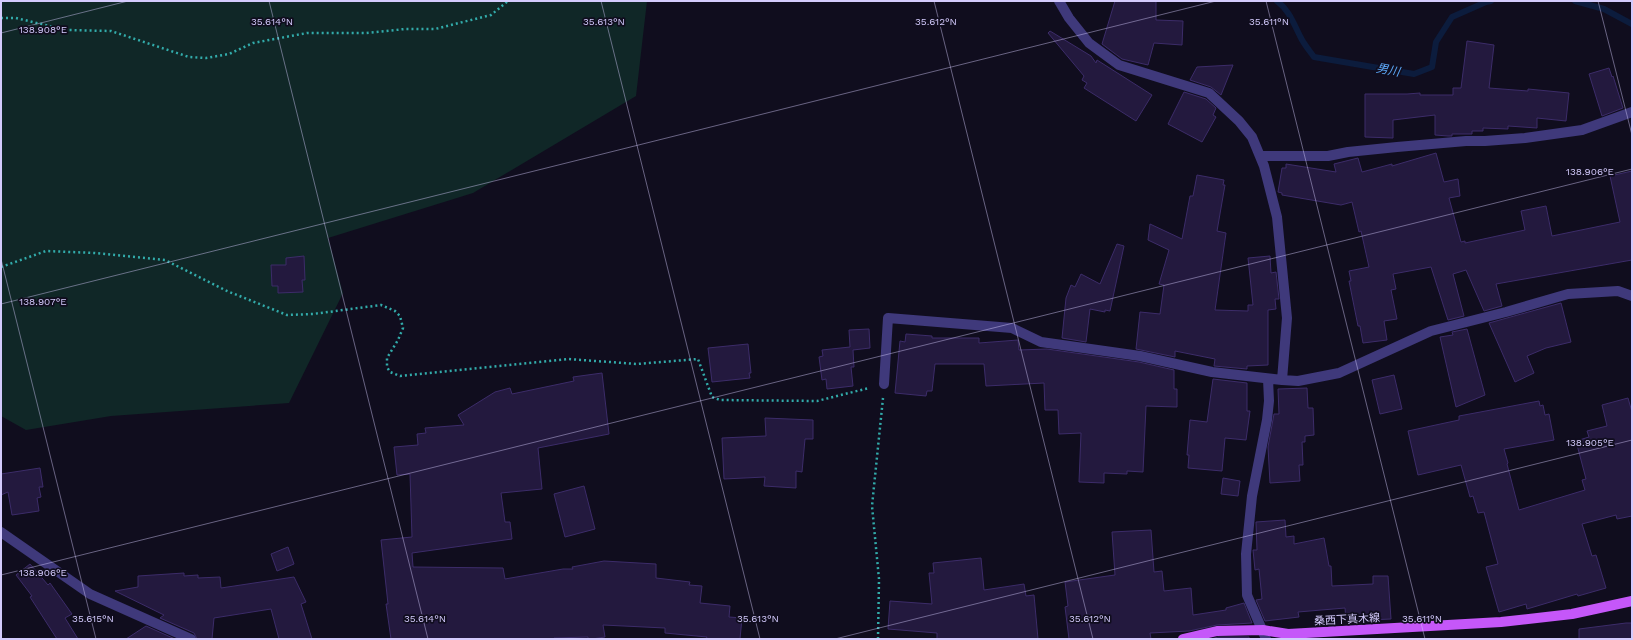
<svg xmlns="http://www.w3.org/2000/svg" width="1633" height="640" font-family="'Work Sans','Noto Sans JP',sans-serif">
<style>
.green{fill:#102727}
.lines{fill:none;stroke-linecap:round;stroke-linejoin:round}
.stream{stroke:#0c1c3d;stroke-width:6}
.building{fill:#23193e;stroke:#3c2c69}
.path{stroke:#32abaa;stroke-width:2.5;stroke-dasharray:2 3;stroke-linecap:butt}
.minor{stroke:#3f397b;stroke-width:10}
.major{stroke:#c557f9;stroke-width:10}
.ticks{fill:none;stroke:#d4cbfd;stroke-width:1;stroke-opacity:0.45}
.labels{text-anchor:middle;stroke-width:3.5;stroke-linejoin:round;paint-order:stroke}
.street-label{font-size:11px;fill:#d4cbfd;stroke:#100d1e}
.water-label{font-size:12px;font-style:italic;fill:#5da9f9;stroke:#100d1e}
.ticks-label{font-size:10px;text-anchor:middle;fill:#d4cbfd;stroke:#100d1e;stroke-width:3.5;stroke-linejoin:round;paint-order:stroke}
</style>
<rect width="100%" height="100%" fill="#100d1e"/>
<path class="green" d="M 1,1 L 647,1 L 636,96 L 473,193 L 328,238 L 343,293 L 289,403 L 111,416 L 26,430 L 1,416 Z"/>
<g class="lines">
<path class="stream" d="M 1277,1 C 1289,10 1293,22 1300,36 C 1303,43 1309,50 1314,57 L 1414,74 L 1432,67 L 1436,42 L 1452,17 L 1486,2 L 1491,1
M 1575,1 L 1604,9 L 1632,24"/>
</g>
<path class="building" d="M 1115,1 L 1156,1 L 1156,20 L 1183,21 L 1182,45 L 1154,43 L 1148,65 L 1122,59 L 1102,44 Z
M 1050,31 L 1091,56 L 1096,63 L 1097,60 L 1152,95 L 1136,121 L 1084,88 L 1087,83 L 1082,80 L 1084,76 L 1048,33 Z
M 1467,41 L 1494,45 L 1489,88 L 1528,91 L 1528,89 L 1569,93 L 1566,121 L 1537,118 L 1537,128 L 1508,126 L 1508,129 L 1483,128 L 1483,131 L 1472,131 L 1472,134 L 1452,134 L 1452,136 L 1448,136 L 1435,135 L 1435,115 L 1393,120 L 1393,138 L 1365,137 L 1365,94 L 1407,94 L 1420,93 L 1420,95 L 1453,95 L 1453,88 L 1461,88 Z
M 1233,65 L 1221,95 L 1211,87 L 1190,80 L 1197,67 Z
M 1609,68 L 1612,77 L 1613,76 L 1623,108 L 1602,116 L 1589,74 Z
M 1184,92 L 1206,99 L 1216,108 L 1213,115 L 1216,117 L 1202,142 L 1168,124 Z
M 1436,153 L 1444,182 L 1458,179 L 1460,196 L 1449,198 L 1461,242 L 1465,241 L 1465,243 L 1525,230 L 1521,211 L 1546,206 L 1552,236 L 1620,222 L 1610,176 L 1632,171 L 1632,260 L 1496,284 L 1502,306 L 1484,311 L 1466,270 L 1453,274 L 1464,316 L 1448,320 L 1431,267 L 1393,274 L 1396,289 L 1391,290 L 1397,319 L 1384,321 L 1387,340 L 1363,343 L 1360,326 L 1358,326 L 1349,281 L 1351,281 L 1349,271 L 1369,267 L 1361,231 L 1359,232 L 1352,202 L 1341,205 L 1282,195 L 1282,193 L 1278,192 L 1282,168 L 1286,168 L 1286,164 L 1336,172 L 1334,164 L 1358,158 L 1362,172 L 1392,164 L 1392,166 Z
M 1197,175 L 1224,180 L 1223,185 L 1225,185 L 1217,231 L 1226,233 L 1215,310 L 1248,311 L 1248,305 L 1253,305 L 1248,258 L 1270,256 L 1271,273 L 1276,272 L 1279,299 L 1275,299 L 1276,309 L 1268,310 L 1268,365 L 1247,366 L 1247,369 L 1214,366 L 1215,359 L 1175,351 L 1175,357 L 1136,349 L 1140,312 L 1160,314 L 1164,285 L 1159,284 L 1169,250 L 1148,240 L 1150,224 L 1182,239 L 1190,196 L 1193,196 Z
M 1117,244 L 1124,246 L 1110,311 L 1105,310 L 1105,312 L 1090,309 L 1086,342 L 1062,338 L 1066,298 L 1071,285 L 1075,287 L 1081,274 L 1100,284 Z
M 304,256 L 305,280 L 302,280 L 303,292 L 278,293 L 278,286 L 272,286 L 271,265 L 286,265 L 286,258 Z
M 1561,303 L 1571,342 L 1546,348 L 1527,356 L 1534,373 L 1515,382 L 1489,323 Z
M 869,329 L 870,348 L 853,350 L 854,367 L 851,367 L 853,386 L 827,389 L 826,379 L 822,380 L 819,357 L 823,356 L 822,350 L 850,347 L 849,330 Z
M 1467,329 L 1485,395 L 1456,407 L 1440,337 L 1453,335 L 1452,332 Z
M 906,334 L 932,336 L 932,338 L 979,338 L 979,343 L 1018,340 L 1019,350 L 1047,349 L 1139,362 L 1174,370 L 1174,389 L 1177,389 L 1177,407 L 1146,406 L 1143,472 L 1127,471 L 1127,474 L 1104,473 L 1104,483 L 1079,482 L 1081,433 L 1059,434 L 1058,410 L 1045,410 L 1044,383 L 986,386 L 984,364 L 935,364 L 932,391 L 927,391 L 926,396 L 895,393 L 900,341 L 905,342 Z
M 748,344 L 751,373 L 749,373 L 750,378 L 712,382 L 708,348 Z
M 602,373 L 609,434 L 538,448 L 542,489 L 501,493 L 505,522 L 510,522 L 512,539 L 412,553 L 413,567 L 503,568 L 505,579 L 563,569 L 573,569 L 572,567 L 604,561 L 656,564 L 656,578 L 690,582 L 689,585 L 702,586 L 700,603 L 730,606 L 729,617 L 742,618 L 740,639 L 706,639 L 707,637 L 665,633 L 665,628 L 603,625 L 605,637 L 592,639 L 588,639 L 588,637 L 554,638 L 554,639 L 391,639 L 386,604 L 388,604 L 381,540 L 412,537 L 410,474 L 397,475 L 394,447 L 418,445 L 417,434 L 426,433 L 425,428 L 464,425 L 458,415 L 495,392 L 510,388 L 512,394 L 574,381 L 573,377 Z
M 1394,375 L 1402,409 L 1380,414 L 1372,380 Z
M 1213,379 L 1247,383 L 1247,411 L 1250,411 L 1246,440 L 1225,438 L 1222,471 L 1188,468 L 1189,455 L 1187,455 L 1190,420 L 1207,422 Z
M 1307,388 L 1308,408 L 1313,408 L 1314,435 L 1305,436 L 1305,442 L 1302,442 L 1303,465 L 1299,465 L 1300,481 L 1270,483 L 1268,447 L 1274,414 L 1279,414 L 1278,389 Z
M 1628,398 L 1632,412 L 1632,516 L 1617,519 L 1616,515 L 1582,524 L 1592,556 L 1596,555 L 1606,588 L 1578,596 L 1577,594 L 1527,609 L 1526,604 L 1499,612 L 1486,567 L 1498,564 L 1484,512 L 1478,513 L 1473,496 L 1470,497 L 1461,465 L 1418,475 L 1408,431 L 1459,420 L 1459,416 L 1539,401 L 1540,406 L 1543,405 L 1545,415 L 1549,414 L 1554,440 L 1504,449 L 1508,463 L 1507,464 L 1519,510 L 1585,490 L 1582,480 L 1586,479 L 1576,441 L 1589,437 L 1587,431 L 1607,426 L 1602,405 Z
M 765,418 L 813,420 L 813,439 L 805,439 L 802,472 L 796,471 L 796,488 L 764,486 L 765,477 L 724,479 L 722,438 L 766,436 Z
M 40,468 L 43,487 L 39,487 L 41,497 L 37,498 L 39,511 L 12,515 L 8,492 L 1,495 L 1,474 Z
M 1223,478 L 1240,481 L 1238,496 L 1221,494 Z
M 584,486 L 595,529 L 565,537 L 554,494 Z
M 1285,520 L 1286,537 L 1294,536 L 1294,544 L 1324,538 L 1329,566 L 1331,566 L 1332,586 L 1373,584 L 1373,576 L 1388,576 L 1391,619 L 1346,621 L 1345,608 L 1298,612 L 1299,617 L 1265,621 L 1256,600 L 1262,599 L 1259,569 L 1255,570 L 1253,550 L 1257,550 L 1256,522 Z
M 1151,530 L 1154,572 L 1162,571 L 1164,591 L 1191,588 L 1193,615 L 1226,610 L 1226,608 L 1244,603 L 1252,623 L 1217,625 L 1189,631 L 1150,633 L 1151,639 L 1069,639 L 1065,607 L 1068,606 L 1065,582 L 1115,575 L 1112,532 Z
M 288,547 L 294,564 L 277,571 L 271,554 Z
M 981,558 L 984,590 L 1024,584 L 1026,596 L 1034,595 L 1038,639 L 937,639 L 937,633 L 888,629 L 890,601 L 932,604 L 929,573 L 934,573 L 933,563 Z
M 30,564 L 48,585 L 50,583 L 72,614 L 65,618 L 78,639 L 57,639 L 30,597 L 32,596 L 16,575 Z
M 184,573 L 184,576 L 198,575 L 198,578 L 220,577 L 221,588 L 294,577 L 306,602 L 301,604 L 312,639 L 279,639 L 271,609 L 214,618 L 212,639 L 197,639 L 194,633 L 160,618 L 164,615 L 115,591 L 138,587 L 138,576 Z
M 1626,623 L 1632,623 L 1632,639 L 1579,639 L 1579,629 Z
M 146,626 L 175,639 L 126,639 Z
M 1218,637 L 1249,637 L 1249,639 L 1211,639 Z"/>
<g class="lines">
<path class="path" d="M 1,18 L 16,18 L 66,30 L 111,31 L 189,57 L 206,58 L 229,54 L 253,43 L 307,33 L 366,33 L 405,29 L 435,29 L 491,15 L 508,1
M 1,267 L 46,251 L 95,253 L 165,260 L 227,291 L 287,315 L 313,314 L 381,305 L 395,311 L 400,316 L 403,328 L 398,340 L 387,358 L 387,367 L 390,372 L 400,376 L 568,359 L 637,364 L 698,359 L 712,397 L 720,400 L 817,401 L 869,388
M 878,639 L 879,579 L 872,506 L 883,398"/>
<path class="minor" d="M 1059,1 L 1069,18 L 1089,43 L 1119,65 L 1209,93 L 1239,121 L 1252,137 L 1264,166 L 1277,217 L 1287,318 L 1282,380
M 1260,156 L 1328,156 L 1348,152 L 1397,147 L 1466,141 L 1485,141 L 1525,138 L 1582,130 L 1632,112
M 884,384 L 888,318 L 1012,328 L 1041,342 L 1140,356 L 1212,372 L 1282,380 L 1298,381 L 1339,373 L 1431,331 L 1506,312 L 1568,294 L 1618,291 L 1632,296
M 1,532 L 90,594 L 191,639
M 1266,639 L 1247,595 L 1246,554 L 1252,496 L 1267,420 L 1269,401 L 1268,379"/>
<path class="major" d="M 1183,639 L 1217,631 L 1263,630 L 1288,634 L 1501,622 L 1572,614 L 1632,601"/>
</g>
<path class="ticks" d="M 269,1 L 428,639M 601,1 L 760,639M 934,1 L 1093,639M 1266,1 L 1425,639M 1598,1 L 1632,135M 1,33 L 128,1M 1,259 L 96,639M 1,304 L 1216,1M 1,575 L 1632,169M 835,639 L 1632,440"/>
<g class="labels">
<g class="street-label">
<text transform="translate(1347 619) rotate(-3)" y="4">桑西下真木線</text>
</g>
<g class="water-label">
<text transform="translate(1388 70) rotate(10)" y="4">男川</text>
</g>
</g>
<g class="ticks-label">
<text x="272" y="25">35.614°N</text>
<text x="604" y="25">35.613°N</text>
<text x="936" y="25">35.612°N</text>
<text x="1269" y="25">35.611°N</text>
<text x="43" y="33">138.908°E</text>
<text x="1590" y="175">138.906°E</text>
<text x="43" y="305">138.907°E</text>
<text x="1590" y="446">138.905°E</text>
<text x="43" y="576">138.906°E</text>
<text x="93" y="622">35.615°N</text>
<text x="425" y="622">35.614°N</text>
<text x="758" y="622">35.613°N</text>
<text x="1090" y="622">35.612°N</text>
<text x="1422" y="622">35.611°N</text>
</g>
<rect width="1633" height="640" fill="none" stroke="#d4cbfd" stroke-width="4"/>
</svg>
